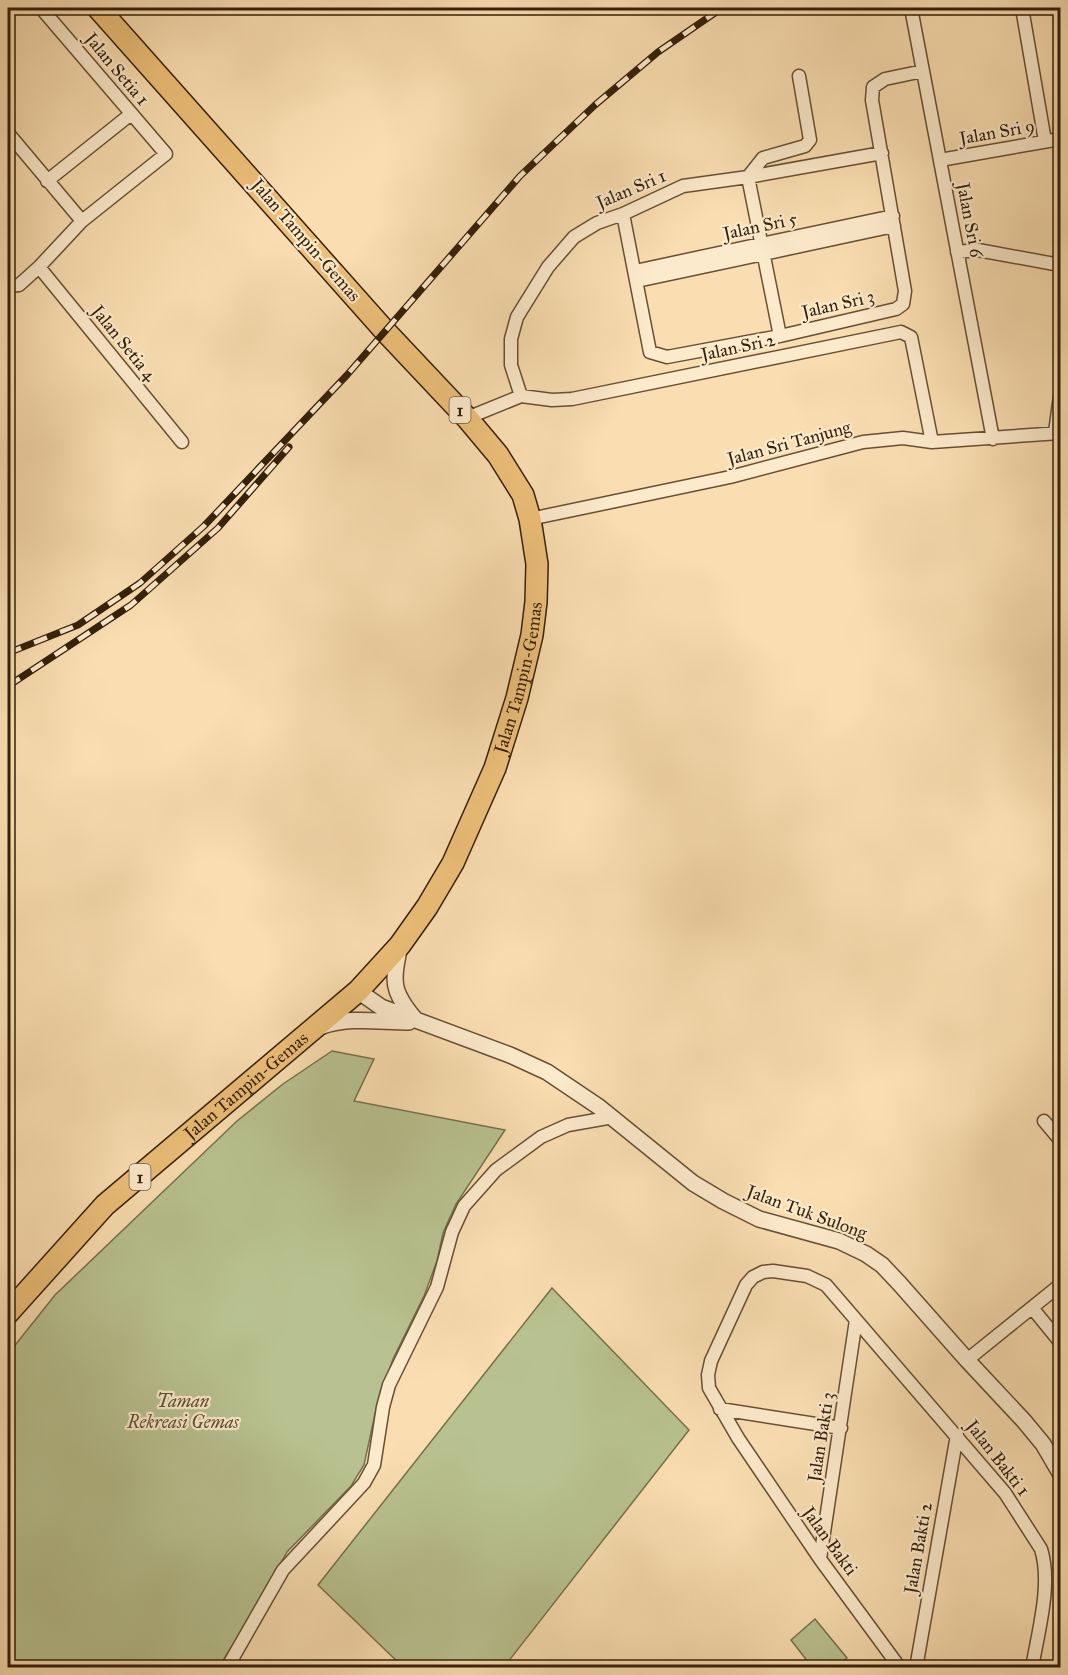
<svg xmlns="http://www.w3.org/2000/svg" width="1068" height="1675" font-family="'IM FELL Great Primer',serif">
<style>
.green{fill:#b8c290;stroke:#76704c;stroke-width:1.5}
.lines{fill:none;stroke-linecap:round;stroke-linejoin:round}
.minor-casing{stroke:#664f33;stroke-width:15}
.tertiary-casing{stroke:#664f33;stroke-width:18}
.trunk-casing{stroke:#341f09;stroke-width:24}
.minor{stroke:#fceacc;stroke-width:12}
.tertiary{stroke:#fceacc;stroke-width:15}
.trunk{stroke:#edbf78;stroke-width:21}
.rail-casing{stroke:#341f09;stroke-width:7}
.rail{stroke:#fceacc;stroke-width:4.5;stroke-dasharray:14;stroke-linecap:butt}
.labels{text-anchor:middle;stroke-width:4.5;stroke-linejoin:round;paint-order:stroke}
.shield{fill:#fceacc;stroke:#705c44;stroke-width:1.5}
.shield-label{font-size:16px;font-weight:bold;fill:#341f09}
.street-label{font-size:18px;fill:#341f09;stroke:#fceacc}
.park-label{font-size:18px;font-style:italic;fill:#5c5032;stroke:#fceacc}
</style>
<rect width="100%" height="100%" fill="#fadeb1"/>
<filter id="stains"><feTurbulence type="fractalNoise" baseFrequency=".00333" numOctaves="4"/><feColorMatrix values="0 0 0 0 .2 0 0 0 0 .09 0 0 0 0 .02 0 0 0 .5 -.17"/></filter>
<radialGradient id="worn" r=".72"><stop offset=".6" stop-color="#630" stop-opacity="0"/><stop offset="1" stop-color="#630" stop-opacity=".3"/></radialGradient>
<path class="green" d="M 332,1051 L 374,1059 L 354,1101 L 505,1130 L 456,1204 L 443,1233 L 437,1261 L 424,1296 L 393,1359 L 377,1405 L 364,1465 L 351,1486 L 287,1552 L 253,1613 L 219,1667 L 8,1667 L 8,1354 L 55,1295 L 237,1121 L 283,1084 Z
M 552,1288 L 689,1430 L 504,1667 L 403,1667 L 318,1585 Z
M 815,1619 L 847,1658 L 836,1667 L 812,1667 L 791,1640 Z"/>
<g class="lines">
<defs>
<path id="minor" d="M 911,8 L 993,439
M 1022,8 L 1045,141
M 8,133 L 82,221
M 940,160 L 1060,139
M 47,181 L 131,114
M 623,214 L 650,352 L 667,357 L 780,336 L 896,309 L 903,304 L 905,291 L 872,100 L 873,87 L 885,79 L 923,71
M 957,252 L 978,250 L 1060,265
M 39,267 L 182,442
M 635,271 L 893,216
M 637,281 L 894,226
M 8,286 L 19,285 L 39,267 L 82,221 L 166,154 L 41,8
M 780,336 L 748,177 L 763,158 L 805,146 L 810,140 L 799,76
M 521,396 L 511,365 L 511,339 L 517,317 L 548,267 L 574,237 L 597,223 L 623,214 L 683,186 L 748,177 L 882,153
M 467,418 L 521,396 L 552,400 L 572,399 L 901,332 L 911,337 L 932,442
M 1055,432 L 1060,396
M 530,519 L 730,477 L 863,442 L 903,438 L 932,442 L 1060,433
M 1044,1121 L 1060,1140
M 1033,1309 L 1060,1342
M 967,1360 L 1060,1285
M 720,1409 L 841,1428
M 820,1559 L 856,1320
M 227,1668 L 283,1570 L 364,1483 L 374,1465 L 383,1407 L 389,1385 L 437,1287 L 452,1232 L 464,1206 L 496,1170 L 541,1137 L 568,1125 L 613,1117
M 900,1668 L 820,1559 L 738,1438 L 709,1388 L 708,1375 L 711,1361 L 746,1285 L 753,1277 L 763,1272 L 773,1271 L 807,1276 L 826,1285 L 1005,1493 L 1041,1549 C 1052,1584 1038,1632 1032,1668
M 916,1668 L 957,1435"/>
<path id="tertiary" d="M 400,945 C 393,980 390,990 415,1019
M 358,991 L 381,1007 L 510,1055 L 547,1072 L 599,1107 L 693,1183 L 723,1201 L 759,1219 L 839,1241 L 866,1254 L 882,1265 L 899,1283 L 967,1360 L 1024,1421 L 1043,1444 L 1060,1473
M 320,1027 C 347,1016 380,1022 409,1022"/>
<g id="trunk">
<path id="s1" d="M 8,1313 L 105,1205 L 358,991 L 400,945 L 427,907 L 453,863 L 495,768 L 517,698 L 532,635 L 536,602 L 537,564 L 530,519 L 523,495 L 498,455 L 467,418 L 385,331 L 98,8"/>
</g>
</defs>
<use href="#minor" class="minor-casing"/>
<use href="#tertiary" class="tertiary-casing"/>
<use href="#trunk" class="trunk-casing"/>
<use href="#minor" class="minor"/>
<use href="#tertiary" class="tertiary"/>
<use href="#trunk" class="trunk"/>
<defs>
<path id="rail" d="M 8,653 L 78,625 L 140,583 L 204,526 L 347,375 L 520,176 L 595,105 L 658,52 L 722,8
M 8,686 L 131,605 L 218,528 L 289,447"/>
</defs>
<use href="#rail" class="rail-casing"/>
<use href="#rail" class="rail"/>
</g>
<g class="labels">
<g class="shield">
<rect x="449.5" y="397" width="21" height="26" rx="4.5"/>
<rect x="129.5" y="1164" width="21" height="26" rx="4.5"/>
</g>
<g class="shield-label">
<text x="460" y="416">1</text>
<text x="140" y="1183">1</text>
</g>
<g class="street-label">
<text transform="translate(117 69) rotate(50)" y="6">Jalan Setia 1</text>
<text transform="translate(997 132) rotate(-10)" y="6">Jalan Sri 9</text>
<text transform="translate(631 189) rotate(-23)" y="6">Jalan Sri 1</text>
<text transform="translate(970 220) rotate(79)" y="6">Jalan Sri 6</text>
<text transform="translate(760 226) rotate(-12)" y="6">Jalan Sri 5</text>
<text transform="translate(306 240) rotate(49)" y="6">Jalan Tampin-Gemas</text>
<text transform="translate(838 304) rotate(-13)" y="6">Jalan Sri 3</text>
<text transform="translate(124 343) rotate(51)" y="6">Jalan Setia 4</text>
<text transform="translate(738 347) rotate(-12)" y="6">Jalan Sri 2</text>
<text transform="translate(789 443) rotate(-15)" y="6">Jalan Sri Tanjung</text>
<text dy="6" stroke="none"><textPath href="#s1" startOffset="834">Jalan Tampin-Gemas</textPath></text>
<text dy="6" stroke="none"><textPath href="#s1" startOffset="330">Jalan Tampin-Gemas</textPath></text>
<text transform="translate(807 1212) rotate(20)" y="6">Jalan Tuk Sulong</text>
<text transform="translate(821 1437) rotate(-81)" y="6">Jalan Bakti 3</text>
<text transform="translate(998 1458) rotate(52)" y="6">Jalan Bakti 1</text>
<text transform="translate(830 1541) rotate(54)" y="6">Jalan Bakti</text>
<text transform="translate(918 1548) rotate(-80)" y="6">Jalan Bakti 2</text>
</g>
<g class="park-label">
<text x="183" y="1407">Taman<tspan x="183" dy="21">Rekreasi Gemas</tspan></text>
</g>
</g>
<rect width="1068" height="1675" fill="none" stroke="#fadeb1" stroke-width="30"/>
<rect x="9" y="9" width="1050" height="1657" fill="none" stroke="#341f09" stroke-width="3"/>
<rect x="15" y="15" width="1038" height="1645" fill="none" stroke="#341f09" stroke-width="1.5"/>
<rect width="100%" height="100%" filter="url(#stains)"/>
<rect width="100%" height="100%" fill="url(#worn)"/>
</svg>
